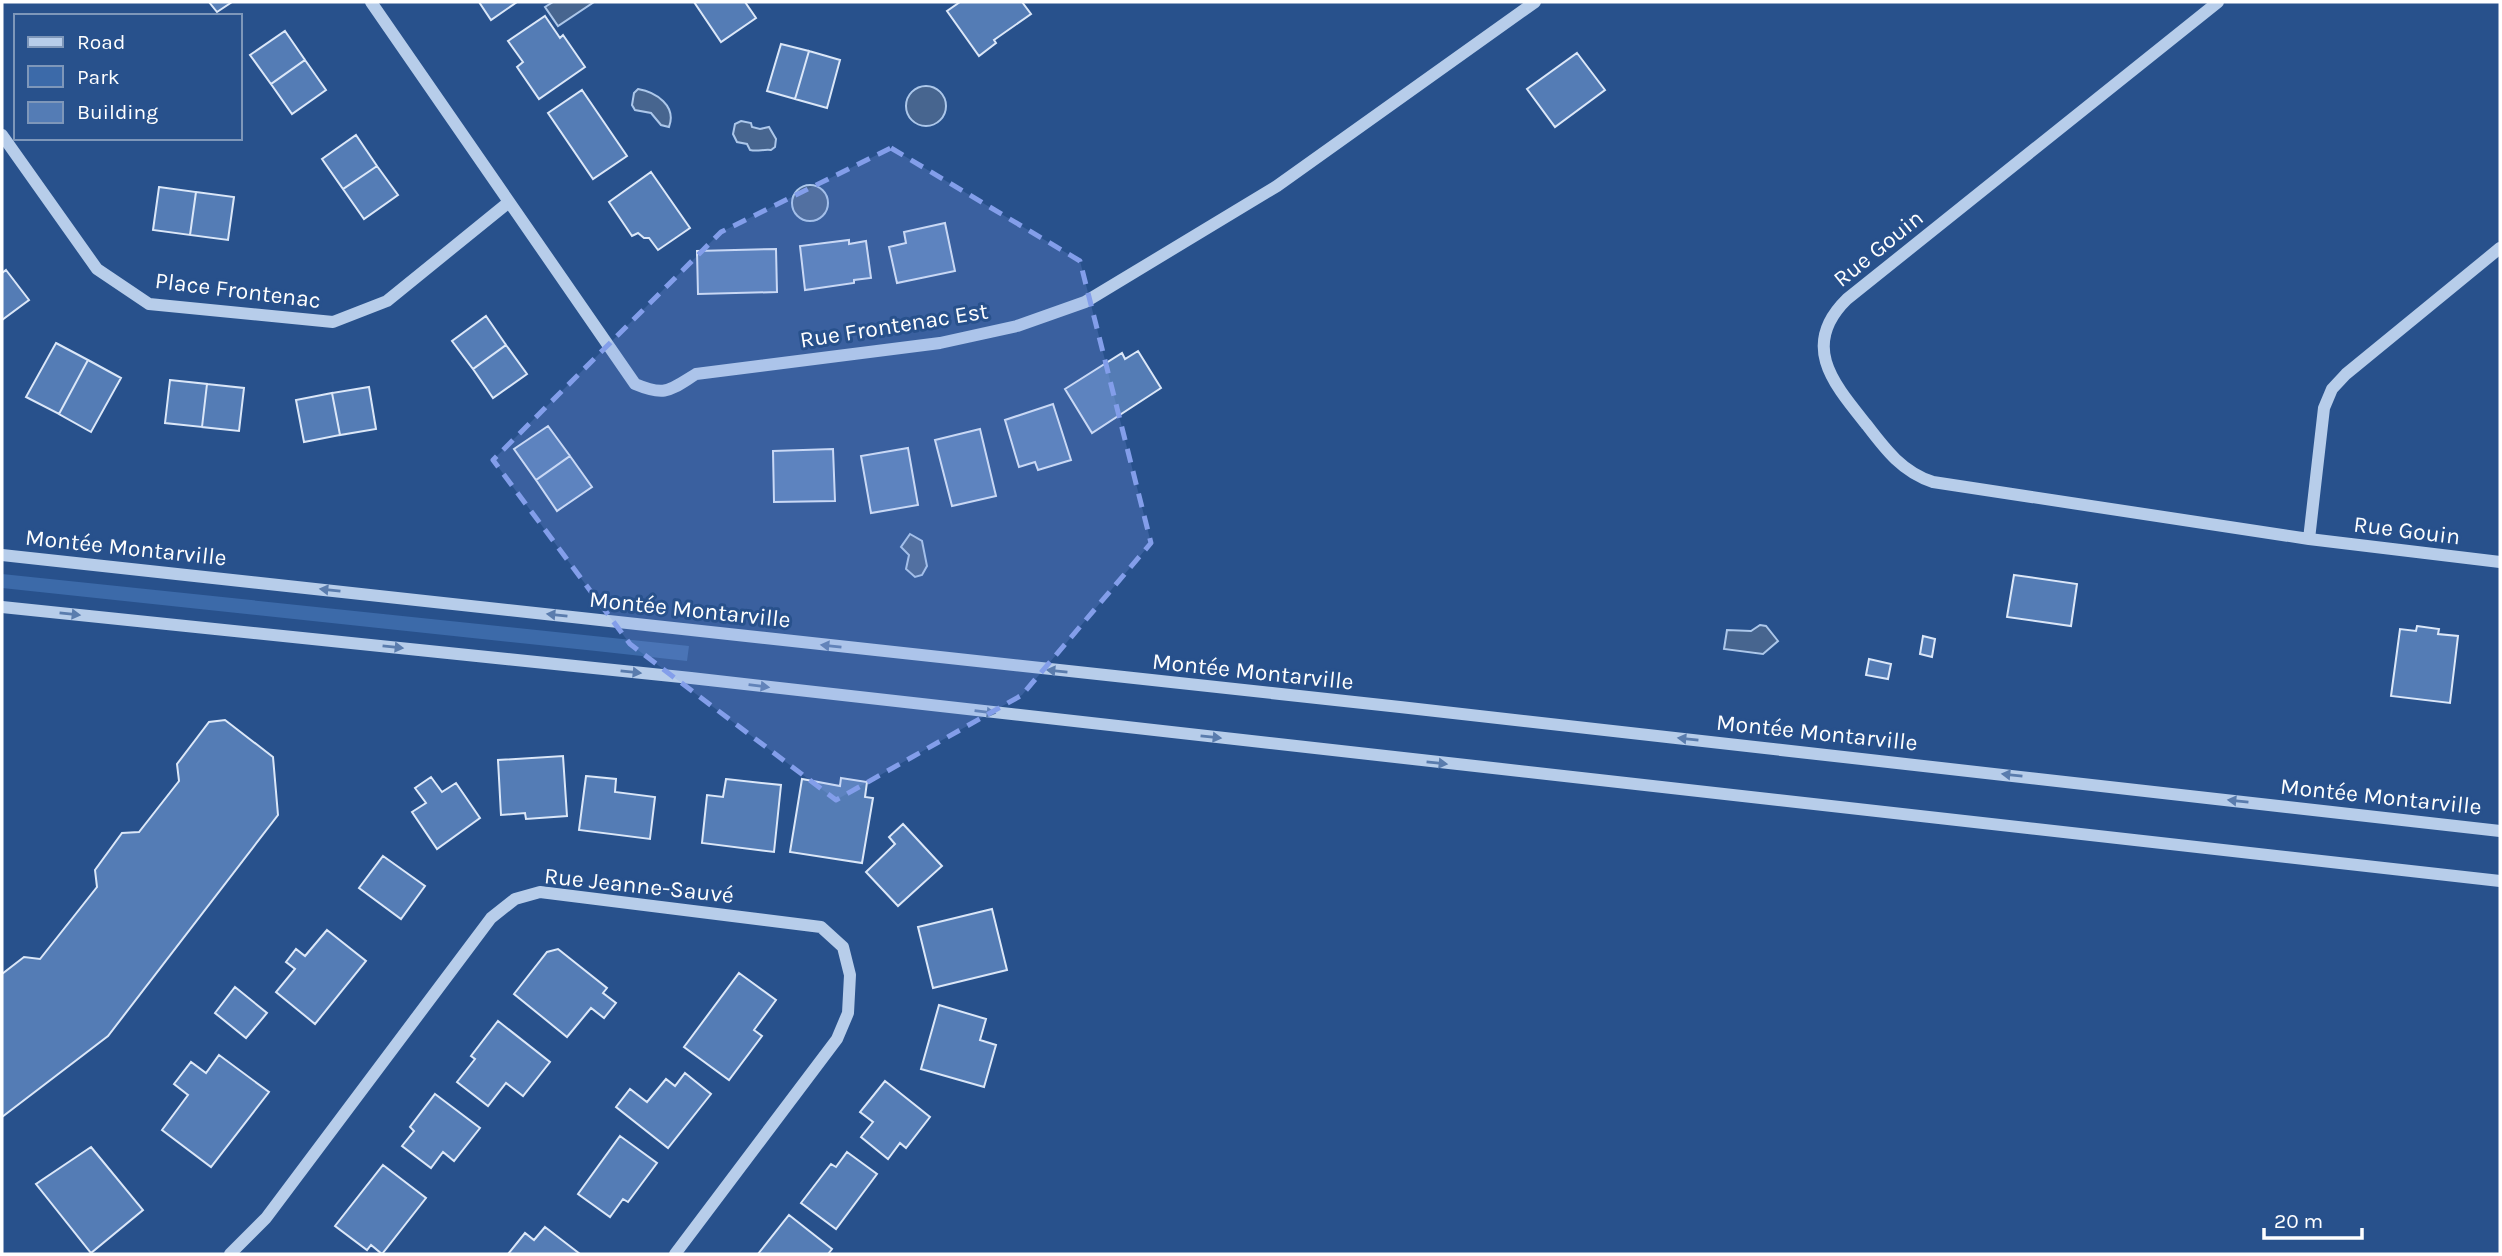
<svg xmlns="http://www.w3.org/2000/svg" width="2502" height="1256" font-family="Karla,sans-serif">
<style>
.green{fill:#3c6aa9}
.water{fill:#47658f;stroke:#acc7ea;stroke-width:2}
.building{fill:#547cb5;stroke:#dbe7f8;stroke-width:2}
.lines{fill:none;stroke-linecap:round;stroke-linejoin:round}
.minor{stroke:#b7cdea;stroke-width:12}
.oneway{fill:#5a7cad}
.marked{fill:#839eea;fill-opacity:0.2;stroke:#839eea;stroke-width:5;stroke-dasharray:14 9;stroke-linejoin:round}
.labels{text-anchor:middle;stroke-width:6;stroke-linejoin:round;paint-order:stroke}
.street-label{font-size:23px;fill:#fff;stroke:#28518c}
</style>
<rect width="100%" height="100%" fill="#28518c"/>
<path class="green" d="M 2,574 L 689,646 L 687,661 L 596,651 L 2,588 Z"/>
<path class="water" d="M 553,2 L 594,2 L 558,26 L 545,7 Z
M906 106a20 20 0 1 1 40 0a20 20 0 1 1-40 0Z
M 638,89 C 656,92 677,106 669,127 L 661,125 L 651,113 L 635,110 L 632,105 L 634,93 Z
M 741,121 L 751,123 L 752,127 L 760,129 L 769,127 L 776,139 L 775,147 L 771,150 C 763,149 758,152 750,150 L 747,144 L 737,142 L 733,134 L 735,124 Z
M792 203a18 18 0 1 1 36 0a18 18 0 1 1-36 0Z
M 910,534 L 922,541 L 927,566 L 922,575 L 915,577 L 906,569 L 909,555 L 901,547 Z
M 1760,625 L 1766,626 L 1778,641 L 1763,654 L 1724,649 L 1727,630 L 1751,631 Z"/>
<path class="building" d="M 209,2 L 232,2 L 217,12 Z
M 479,2 L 517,2 L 491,20 Z
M 694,2 L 745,2 L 756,18 L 721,42 Z
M 960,2 L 1022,2 L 1031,14 L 994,40 L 996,43 L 979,56 L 947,11 Z
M 545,16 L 560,38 L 563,35 L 585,67 L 539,99 L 517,67 L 523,62 L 508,41 Z
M 285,31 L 305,60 L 271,84 L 250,55 Z
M 781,44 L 809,51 L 795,99 L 767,91 Z
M 809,51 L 840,60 L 827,108 L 795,99 Z
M 1577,53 L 1605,90 L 1555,127 L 1527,89 Z
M 305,60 L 326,90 L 292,114 L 271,84 Z
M 582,90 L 627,156 L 593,179 L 548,113 Z
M 356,135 L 377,166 L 343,189 L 322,159 Z
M 377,166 L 398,195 L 364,219 L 343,189 Z
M 651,172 L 690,228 L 658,250 L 649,238 L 644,238 L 638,233 L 632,236 L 609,202 Z
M 159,187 L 196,192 L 190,235 L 153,230 Z
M 196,192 L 234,197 L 228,240 L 190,235 Z
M 945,223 L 955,271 L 897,283 L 889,247 L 906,243 L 904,232 Z
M 849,240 L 849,244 L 866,241 L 871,278 L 854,280 L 854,283 L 805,290 L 800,246 Z
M 776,249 L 777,292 L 698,294 L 697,251 Z
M 6,270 L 29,300 L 2,320 L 2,273 Z
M 486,316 L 506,345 L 473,369 L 452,341 Z
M 56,343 L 88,360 L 59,414 L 26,397 Z
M 506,345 L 527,374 L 493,398 L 473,369 Z
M 1138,351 L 1161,388 L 1092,433 L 1065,389 L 1122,353 L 1125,359 Z
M 88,360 L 121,378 L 91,432 L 59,414 Z
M 170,380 L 207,384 L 202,427 L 165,423 Z
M 207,384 L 244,388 L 239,431 L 202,427 Z
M 369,387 L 376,429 L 340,435 L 332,393 Z
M 332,393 L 340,435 L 304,442 L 296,400 Z
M 1053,404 L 1071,460 L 1038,470 L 1035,462 L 1019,467 L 1005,420 Z
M 548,426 L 570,456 L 536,480 L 514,449 Z
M 980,429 L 996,496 L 952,506 L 935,440 Z
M 908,448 L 918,505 L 871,513 L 861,456 Z
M 833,449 L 835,501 L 774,502 L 773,451 Z
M 570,456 L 592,487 L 557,511 L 536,480 Z
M 2014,575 L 2077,584 L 2071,626 L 2007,617 Z
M 2417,626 L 2439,629 L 2438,634 L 2458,636 L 2450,703 L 2391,696 L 2400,629 L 2416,631 Z
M 1923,636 L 1935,639 L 1932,657 L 1920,654 Z
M 1869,659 L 1891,664 L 1888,679 L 1866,675 Z
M 225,720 L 273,757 L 278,815 L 108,1036 L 2,1117 L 2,974 L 24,957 L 40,959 L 97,887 L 95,870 L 122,833 L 139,832 L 179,781 L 177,764 L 209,722 Z
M 563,756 L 567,816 L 526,819 L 525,813 L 501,815 L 498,760 Z
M 586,776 L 616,779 L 615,792 L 655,797 L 650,839 L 579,830 Z
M 431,777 L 442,792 L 456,783 L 480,818 L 437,849 L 412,812 L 426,803 L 415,788 Z
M 841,778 L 867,782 L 865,797 L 873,798 L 862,863 L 790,852 L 802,779 L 840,786 Z
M 726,779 L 781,785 L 774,852 L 702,843 L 707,795 L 723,797 Z
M 903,824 L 942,866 L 898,906 L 866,872 L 895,844 L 889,837 Z
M 383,856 L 425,886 L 401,919 L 359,888 Z
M 992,909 L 1007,970 L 933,988 L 918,927 Z
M 327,930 L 366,961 L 315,1024 L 276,992 L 295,969 L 286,962 L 296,949 L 305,956 Z
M 558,949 L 607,988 L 603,993 L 616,1003 L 604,1018 L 591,1008 L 567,1037 L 514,994 L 547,952 Z
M 739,973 L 776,1000 L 754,1030 L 762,1036 L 729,1080 L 684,1047 Z
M 235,987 L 267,1013 L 246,1038 L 215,1013 Z
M 939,1005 L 986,1019 L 980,1040 L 996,1045 L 984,1087 L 921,1069 Z
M 498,1021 L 550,1062 L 523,1096 L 506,1083 L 488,1106 L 457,1082 L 475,1059 L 471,1056 Z
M 219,1055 L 269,1092 L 211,1167 L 162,1130 L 188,1095 L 174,1084 L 191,1062 L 206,1073 Z
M 685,1073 L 711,1094 L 668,1148 L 616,1107 L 630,1089 L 647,1102 L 666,1079 L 675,1086 Z
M 885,1081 L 930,1117 L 906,1148 L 900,1143 L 888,1159 L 861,1137 L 873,1122 L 860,1112 Z
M 435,1094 L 480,1128 L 454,1161 L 443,1152 L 431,1168 L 402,1146 L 414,1131 L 410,1127 Z
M 620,1136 L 657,1163 L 628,1202 L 623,1199 L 610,1217 L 578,1194 Z
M 91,1147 L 143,1210 L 91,1253 L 36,1184 Z
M 847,1152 L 877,1174 L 836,1229 L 801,1203 L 831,1164 L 836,1167 Z
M 383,1165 L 426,1198 L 382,1254 L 371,1245 L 367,1250 L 335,1226 Z
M 789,1215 L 832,1249 L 828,1254 L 758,1254 Z
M 545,1227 L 580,1254 L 508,1254 L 525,1233 L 534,1240 Z"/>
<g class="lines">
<path class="minor" d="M 371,2 L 635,384 C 666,397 670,390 696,374 L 940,343 L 1017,326 L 1085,302 L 1277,186 L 1535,2
M 2218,2 L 1847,299 C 1800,345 1833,383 1866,424 C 1885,449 1902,472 1933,482 L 2309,539 L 2500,562
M 2,135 L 97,269 L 149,304 L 333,322 L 387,301 L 509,202
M 2309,539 L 2324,408 L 2332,389 L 2346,374 L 2500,248
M 2,555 L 1400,707 L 2500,831
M 2,607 L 691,678 L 2500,881
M 230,1254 L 266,1218 L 491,918 L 515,899 L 540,892 L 821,927 L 843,947 L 850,975 L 848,1013 L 837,1039 L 675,1254"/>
</g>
<defs><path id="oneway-solid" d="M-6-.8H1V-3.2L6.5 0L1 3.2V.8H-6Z" transform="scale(1.75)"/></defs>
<g class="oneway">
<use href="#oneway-solid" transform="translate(330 590) rotate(-174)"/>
<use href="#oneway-solid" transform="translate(70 614) rotate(6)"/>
<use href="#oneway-solid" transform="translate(557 615) rotate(-174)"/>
<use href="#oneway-solid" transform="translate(831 646) rotate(-174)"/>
<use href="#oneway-solid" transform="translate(393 647) rotate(6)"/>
<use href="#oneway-solid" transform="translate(1057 671) rotate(-174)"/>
<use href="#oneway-solid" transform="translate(631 672) rotate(6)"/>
<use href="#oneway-solid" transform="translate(759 686) rotate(7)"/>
<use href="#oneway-solid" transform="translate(985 712) rotate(7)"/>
<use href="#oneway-solid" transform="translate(1211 737) rotate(6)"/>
<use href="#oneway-solid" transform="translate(1688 739) rotate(-174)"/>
<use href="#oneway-solid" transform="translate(1437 763) rotate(6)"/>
<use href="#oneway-solid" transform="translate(2012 775) rotate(-174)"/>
<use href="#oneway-solid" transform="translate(2238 801) rotate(-174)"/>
</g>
<path class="marked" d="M 891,148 L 1080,261 L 1151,543 L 1022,695 L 836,800 L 630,644 L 493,460 L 721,232 Z"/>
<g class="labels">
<g class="street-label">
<text transform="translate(1878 248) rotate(-39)" y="8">Rue Gouin</text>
<text transform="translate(238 290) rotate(7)" y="8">Place Frontenac</text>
<text transform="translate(894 325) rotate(-9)" y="8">Rue Frontenac Est</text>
<text transform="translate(2407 530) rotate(7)" y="8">Rue Gouin</text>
<text transform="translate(126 547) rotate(6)" y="8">Montée Montarville</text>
<text transform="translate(690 609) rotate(6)" y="8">Montée Montarville</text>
<text transform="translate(1253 671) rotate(6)" y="8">Montée Montarville</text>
<text transform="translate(1817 732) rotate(6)" y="8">Montée Montarville</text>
<text transform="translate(2381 796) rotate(6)" y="8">Montée Montarville</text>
<text transform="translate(639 885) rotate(6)" y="8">Rue Jeanne-Sauvé</text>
</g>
</g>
<rect width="2502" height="1256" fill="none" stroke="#ffffff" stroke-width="7"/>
<rect x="14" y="14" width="228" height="126" fill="#28518c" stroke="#7e97ba" stroke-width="2"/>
<rect x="28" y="37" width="35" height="10" fill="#b7cdea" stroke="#7e97ba" stroke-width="2"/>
<text x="77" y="49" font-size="21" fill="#ffffff">Road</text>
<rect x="28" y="66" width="35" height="21" fill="#3c6aa9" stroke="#7e97ba" stroke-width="2"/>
<text x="77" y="84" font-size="21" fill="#ffffff">Park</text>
<rect x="28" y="102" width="35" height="21" fill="#547cb5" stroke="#7e97ba" stroke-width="2"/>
<text x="77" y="119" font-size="21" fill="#ffffff">Building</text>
<path d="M2264 1228v10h98v-10" fill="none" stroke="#ffffff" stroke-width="3.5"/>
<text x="2274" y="1228" font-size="21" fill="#ffffff" stroke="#28518c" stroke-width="5" paint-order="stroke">20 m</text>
</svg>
